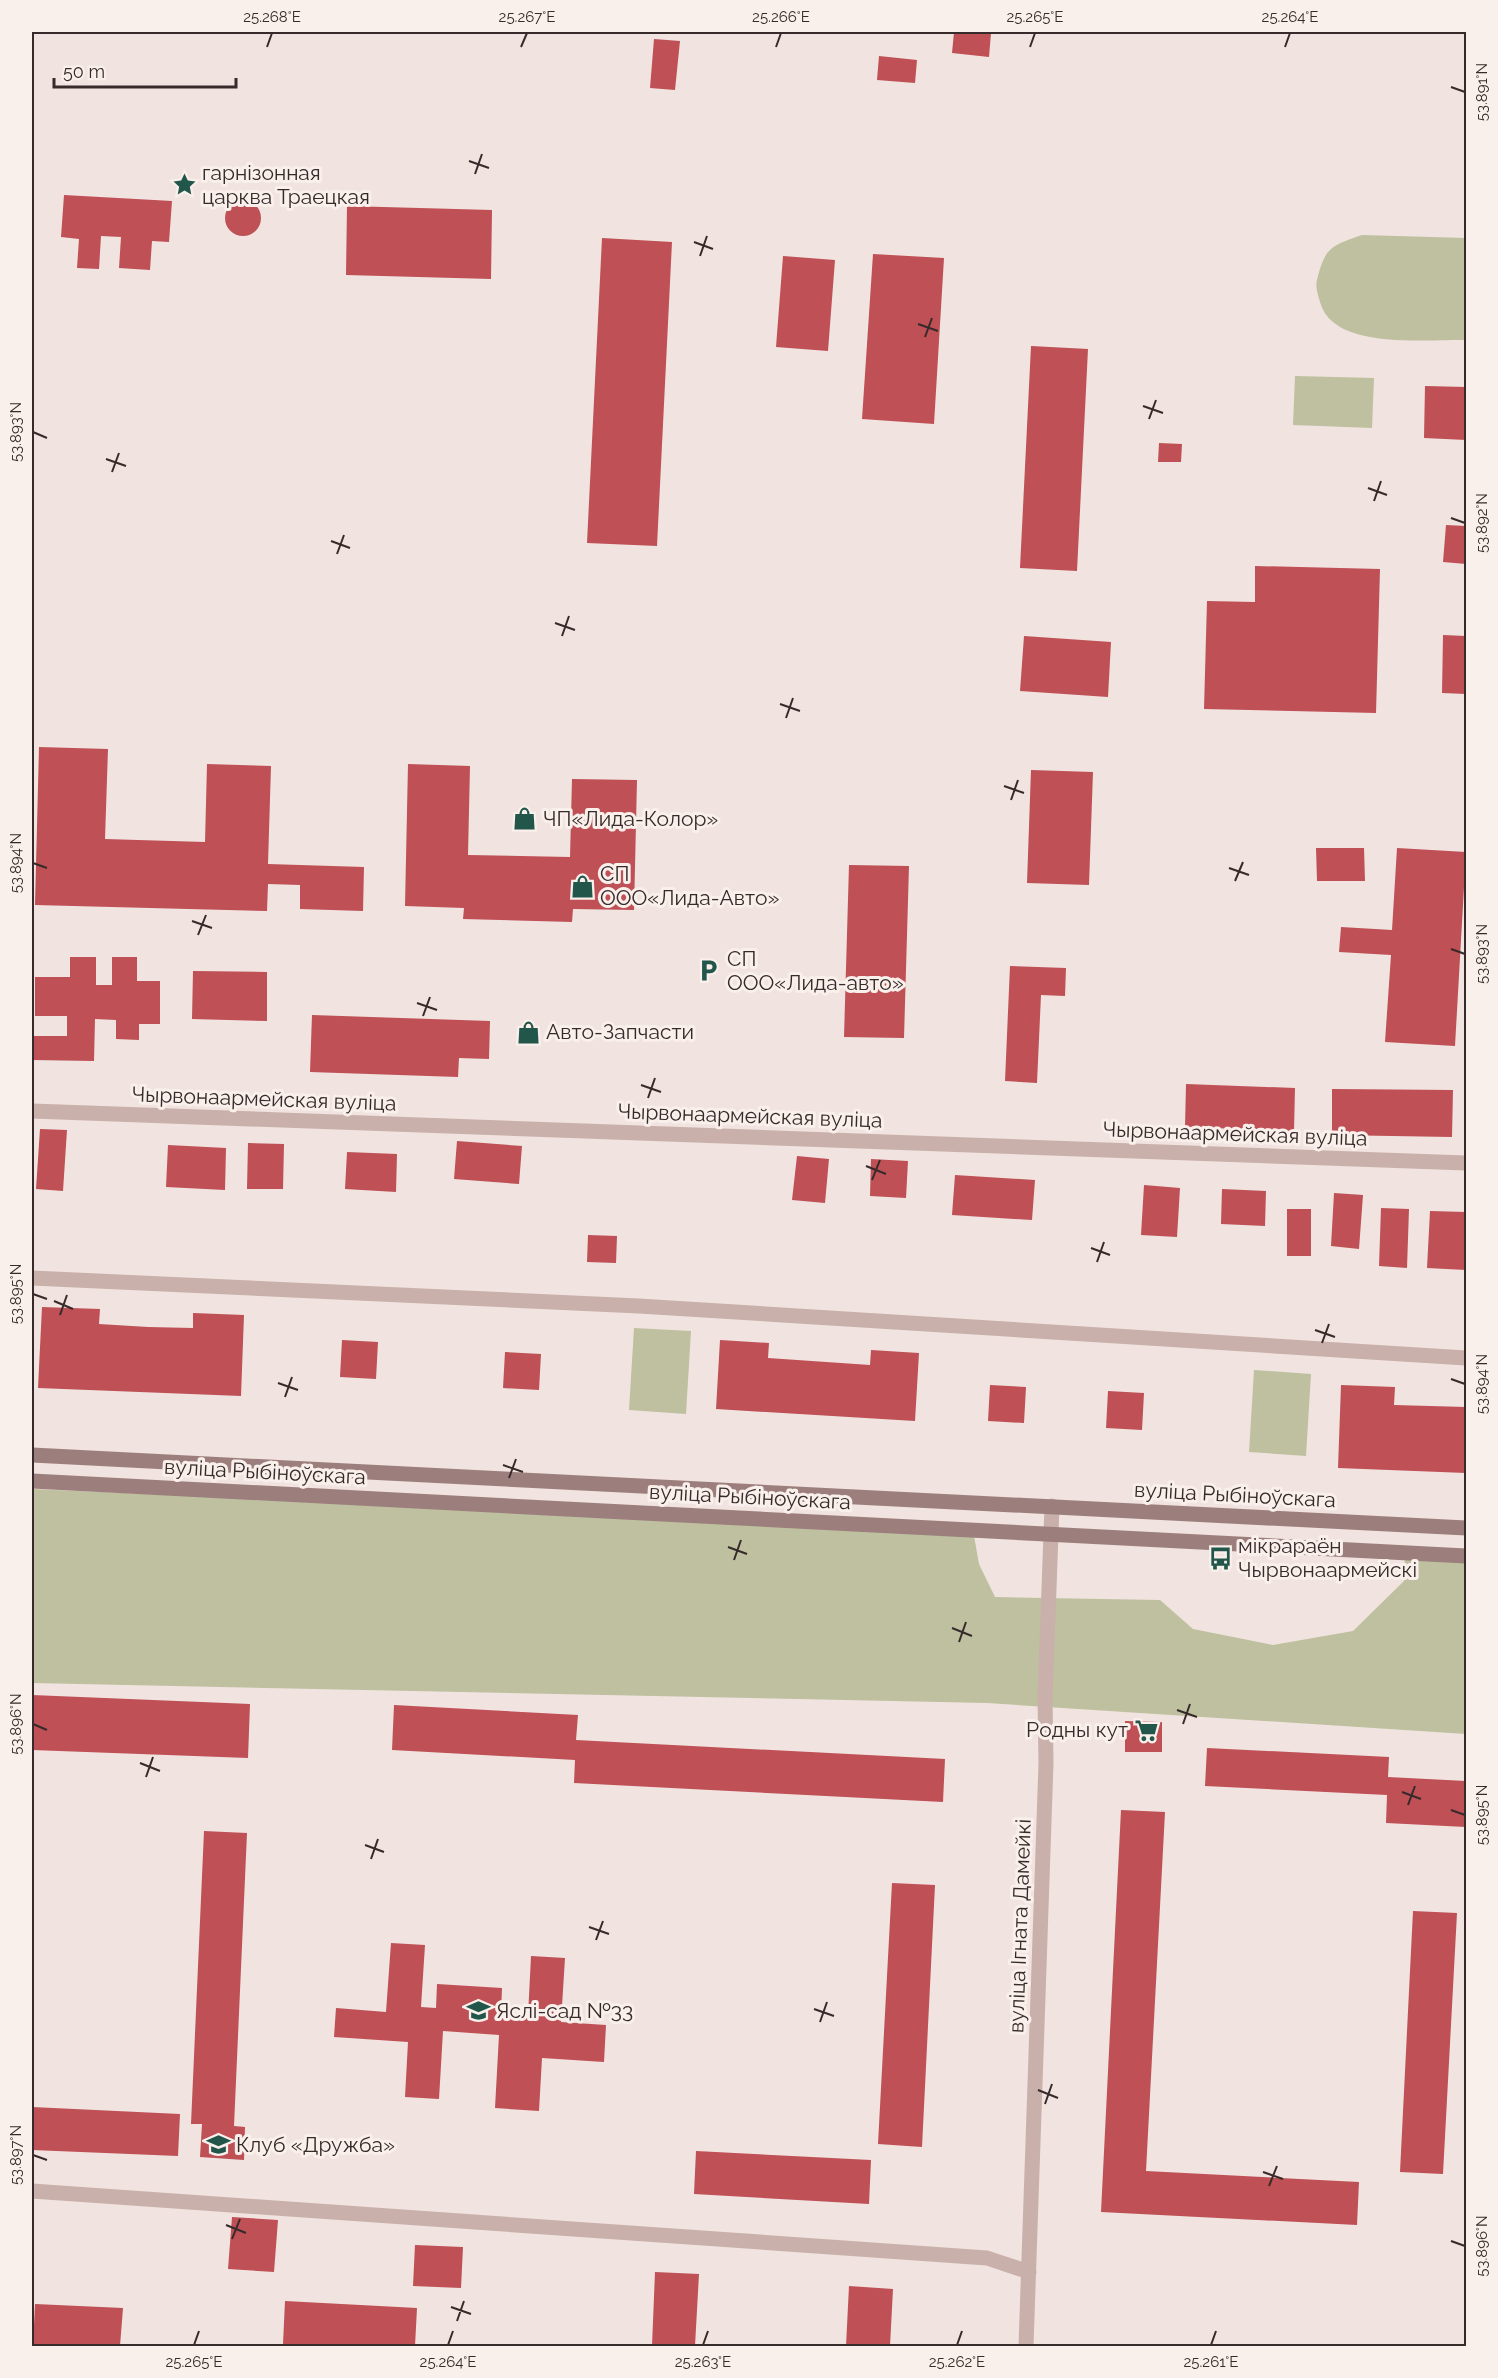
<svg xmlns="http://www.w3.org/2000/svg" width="1498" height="2378" font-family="Raleway,sans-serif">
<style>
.green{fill:#bec0a0}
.building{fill:#be5056}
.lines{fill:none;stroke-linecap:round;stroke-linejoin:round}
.street{stroke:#c9b0ab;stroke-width:15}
.secondary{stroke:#9c7f7d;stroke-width:15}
.ticks{fill:none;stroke:#372a2a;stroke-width:2}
.labels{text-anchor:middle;stroke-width:6;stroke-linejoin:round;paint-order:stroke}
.poi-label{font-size:21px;fill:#372a2a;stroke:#f9efeb;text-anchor:start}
.street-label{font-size:21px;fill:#372a2a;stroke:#f9efeb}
.neatline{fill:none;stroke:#372a2a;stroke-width:2}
.ticks-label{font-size:15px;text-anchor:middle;fill:#372a2a}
</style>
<rect width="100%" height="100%" fill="#f1e3df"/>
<path class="green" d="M 1362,235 L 1466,238 L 1466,340 C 1427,339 1333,351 1320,302 C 1318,295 1315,287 1317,280 C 1325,247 1331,246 1362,235 Z
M 1295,376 L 1374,378 L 1372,428 L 1293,425 Z
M 634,1328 L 691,1331 L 686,1414 L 629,1410 Z
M 1254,1370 L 1311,1374 L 1306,1456 L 1249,1452 Z
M 32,1489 L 973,1530 L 979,1564 L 995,1597 L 1160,1600 L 1193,1629 L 1273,1645 L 1353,1631 L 1404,1581 L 1405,1554 L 1466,1557 L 1466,1734 L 987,1703 L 32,1683 Z"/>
<path class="building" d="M 954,32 L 991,33 L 989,57 L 952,53 Z
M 654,39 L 680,41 L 675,90 L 650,88 Z
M 879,56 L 917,60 L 915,83 L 877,80 Z
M 64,195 L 172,201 L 169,242 L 152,241 L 150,270 L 119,268 L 121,237 L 101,236 L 99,269 L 77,268 L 79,239 L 61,237 Z
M225 218a18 18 0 1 1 36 0a18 18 0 1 1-36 0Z
M 347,206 L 492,210 L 491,279 L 346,275 Z
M 602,238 L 672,242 L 657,546 L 587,543 Z
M 873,254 L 944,258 L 934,424 L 862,419 Z
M 783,256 L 835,260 L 828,351 L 776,347 Z
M 1031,346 L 1088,349 L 1077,571 L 1020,568 Z
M 1425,386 L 1466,387 L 1466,440 L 1424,438 Z
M 1159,443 L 1182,444 L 1181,462 L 1158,462 Z
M 1446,525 L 1466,526 L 1466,564 L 1443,562 Z
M 1255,566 L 1380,569 L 1376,713 L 1204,709 L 1207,601 L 1255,602 Z
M 1443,635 L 1466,636 L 1466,694 L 1442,693 Z
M 1024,636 L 1111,642 L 1108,697 L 1020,691 Z
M 39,747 L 108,749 L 105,839 L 205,842 L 207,764 L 271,766 L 268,864 L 364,867 L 363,911 L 300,909 L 300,885 L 268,884 L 267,911 L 35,905 Z
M 408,764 L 470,766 L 468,855 L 570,857 L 572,779 L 637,780 L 634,910 L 573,909 L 572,922 L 463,919 L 464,908 L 405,906 Z
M 1031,770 L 1093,772 L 1089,885 L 1027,883 Z
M 1316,848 L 1364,848 L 1365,881 L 1317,881 Z
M 1397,848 L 1466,852 L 1455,1046 L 1385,1042 L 1391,955 L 1339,952 L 1341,927 L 1392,930 Z
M 849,865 L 909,866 L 904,1038 L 844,1037 Z
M 70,957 L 96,957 L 96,985 L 112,985 L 112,957 L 137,957 L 137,981 L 160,981 L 160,1024 L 139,1024 L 139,1040 L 116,1039 L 116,1020 L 95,1019 L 94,1061 L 32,1060 L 32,1036 L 67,1036 L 67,1016 L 35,1016 L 35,977 L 70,977 Z
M 1010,966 L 1066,968 L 1065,996 L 1041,995 L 1037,1083 L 1005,1081 Z
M 193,971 L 267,972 L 267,1021 L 192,1019 Z
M 312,1015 L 490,1021 L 489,1059 L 459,1058 L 458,1077 L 310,1072 Z
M 1186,1084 L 1295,1088 L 1294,1131 L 1185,1127 Z
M 1332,1089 L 1453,1090 L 1452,1137 L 1332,1135 Z
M 40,1129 L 67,1130 L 63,1191 L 36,1189 Z
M 457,1141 L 522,1146 L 519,1184 L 454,1179 Z
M 248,1143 L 284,1144 L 283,1189 L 247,1189 Z
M 168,1145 L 226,1148 L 225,1190 L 166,1187 Z
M 347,1152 L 397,1154 L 396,1192 L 345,1189 Z
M 797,1156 L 829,1159 L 825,1203 L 792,1200 Z
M 871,1159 L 908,1161 L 906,1198 L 870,1196 Z
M 955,1175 L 1035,1180 L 1032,1220 L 952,1215 Z
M 1144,1185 L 1180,1188 L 1177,1237 L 1141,1235 Z
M 1222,1189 L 1266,1191 L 1265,1226 L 1221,1224 Z
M 1334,1193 L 1363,1195 L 1359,1249 L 1331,1246 Z
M 1381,1208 L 1409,1209 L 1407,1268 L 1379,1266 Z
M 1287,1209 L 1311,1209 L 1311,1256 L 1287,1256 Z
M 1430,1211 L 1466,1212 L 1466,1270 L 1427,1268 Z
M 588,1235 L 617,1236 L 616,1263 L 587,1262 Z
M 42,1307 L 100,1309 L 99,1324 L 148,1327 L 193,1328 L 193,1313 L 244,1315 L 241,1396 L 38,1388 Z
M 342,1340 L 378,1342 L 376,1379 L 340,1377 Z
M 720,1340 L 769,1343 L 768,1358 L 870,1365 L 871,1350 L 919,1353 L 915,1421 L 716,1409 Z
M 505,1352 L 541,1354 L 539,1390 L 503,1388 Z
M 990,1385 L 1026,1387 L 1024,1423 L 988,1421 Z
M 1341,1385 L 1395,1387 L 1394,1405 L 1466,1407 L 1466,1473 L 1338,1468 Z
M 1108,1391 L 1144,1393 L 1142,1430 L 1106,1428 Z
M 32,1695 L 250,1704 L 248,1758 L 32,1750 Z
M 394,1705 L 578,1715 L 576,1740 L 945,1759 L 943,1802 L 574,1783 L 575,1760 L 392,1750 Z
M 1125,1721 L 1162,1722 L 1162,1752 L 1125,1752 Z
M 1207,1748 L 1389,1757 L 1388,1777 L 1466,1781 L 1466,1827 L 1386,1823 L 1387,1795 L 1205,1786 Z
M 1121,1810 L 1165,1812 L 1146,2171 L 1359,2182 L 1357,2225 L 1101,2212 Z
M 204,1831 L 247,1833 L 234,2126 L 245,2127 L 244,2160 L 200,2157 L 202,2124 L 191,2124 Z
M 892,1883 L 935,1885 L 922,2147 L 878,2144 Z
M 1413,1911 L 1457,1913 L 1443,2174 L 1400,2172 Z
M 391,1943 L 425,1945 L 421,2007 L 436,2008 L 437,1984 L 502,1988 L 501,2014 L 528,2016 L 531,1956 L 565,1958 L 561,2022 L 606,2025 L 604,2062 L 542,2058 L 539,2111 L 495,2108 L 499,2035 L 443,2031 L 439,2099 L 405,2097 L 408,2042 L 334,2037 L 336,2008 L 386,2012 Z
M 32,2107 L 180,2114 L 178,2156 L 32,2150 Z
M 696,2151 L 871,2160 L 869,2204 L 694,2194 Z
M 232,2217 L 278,2220 L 274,2272 L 228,2269 Z
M 415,2245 L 463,2247 L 461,2288 L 413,2286 Z
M 655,2272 L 699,2274 L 695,2346 L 652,2346 Z
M 849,2286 L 893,2289 L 890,2346 L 846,2346 Z
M 285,2301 L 417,2308 L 415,2346 L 283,2344 Z
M 35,2304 L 123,2308 L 120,2346 L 33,2346 Z"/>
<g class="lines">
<path class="street" d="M 32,1111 L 1466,1163
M 32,1278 L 639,1306 L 1466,1358
M 32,2191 L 987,2258 L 1029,2272
M 1026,2346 L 1046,1763 L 1045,1698 L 1052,1506"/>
<path class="secondary" d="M 32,1455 L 1466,1528
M 32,1481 L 1466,1556"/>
</g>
<path class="ticks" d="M 267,47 L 272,33M 521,47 L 527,33M 776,47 L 781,33M 1030,47 L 1035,33M 1285,47 L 1290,33M 1451,87 L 1465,92M 469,161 L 489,168M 475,174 L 482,154M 694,242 L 713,249M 700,256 L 707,236M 918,324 L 938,331M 925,337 L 932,318M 1143,406 L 1163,413M 1149,419 L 1156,400M 33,432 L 47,438M 106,459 L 126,466M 112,472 L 119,453M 1368,488 L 1387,495M 1374,501 L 1381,481M 1451,518 L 1465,523M 331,541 L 350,548M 337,554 L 344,535M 555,623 L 575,630M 562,636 L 569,616M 780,704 L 800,711M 786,718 L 793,698M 1004,786 L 1024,793M 1011,800 L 1018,780M 33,863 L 47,868M 1229,868 L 1249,875M 1235,881 L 1243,862M 192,921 L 212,928M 198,935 L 206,915M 1451,949 L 1465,954M 417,1003 L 437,1010M 423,1016 L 430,997M 641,1085 L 661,1092M 648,1098 L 655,1078M 866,1166 L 886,1174M 872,1180 L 880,1160M 1091,1248 L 1110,1255M 1097,1262 L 1104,1242M 33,1294 L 47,1299M 54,1301 L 73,1309M 60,1315 L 67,1295M 1315,1330 L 1335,1337M 1322,1343 L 1329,1324M 1451,1379 L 1465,1384M 278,1383 L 298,1390M 285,1397 L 292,1377M 503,1465 L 523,1472M 509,1478 L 516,1459M 728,1547 L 747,1554M 734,1560 L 741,1540M 952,1628 L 972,1636M 959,1642 L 966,1622M 1177,1710 L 1197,1717M 33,1724 L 47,1730M 1183,1724 L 1190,1704M 140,1763 L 160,1771M 146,1777 L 153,1757M 1402,1792 L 1421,1799M 1408,1805 L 1415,1786M 1451,1810 L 1465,1815M 365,1845 L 384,1852M 371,1859 L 378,1839M 589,1927 L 609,1934M 596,1940 L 603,1921M 814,2009 L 834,2016M 820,2022 L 827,2002M 1038,2090 L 1058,2098M 1045,2104 L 1052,2084M 33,2155 L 47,2160M 1263,2172 L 1283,2179M 1269,2186 L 1277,2166M 226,2225 L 246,2233M 232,2239 L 240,2219M 1451,2241 L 1465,2246M 451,2307 L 471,2314M 457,2321 L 464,2301M 194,2345 L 199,2331M 448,2345 L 453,2331M 703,2345 L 708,2331M 957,2345 L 962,2331M 1211,2345 L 1216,2331"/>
<defs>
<symbol id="sight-bare" viewBox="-9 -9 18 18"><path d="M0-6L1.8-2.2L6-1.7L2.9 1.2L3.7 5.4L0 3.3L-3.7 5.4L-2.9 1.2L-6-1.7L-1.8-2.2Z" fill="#22564a" stroke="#f9efeb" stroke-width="2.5" paint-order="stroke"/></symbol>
<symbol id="shop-bare" viewBox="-9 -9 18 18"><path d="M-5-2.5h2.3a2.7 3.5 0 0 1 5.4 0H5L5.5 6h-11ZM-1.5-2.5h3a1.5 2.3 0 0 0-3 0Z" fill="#22564a" stroke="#f9efeb" stroke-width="2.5" paint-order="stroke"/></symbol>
<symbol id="parking-bare" viewBox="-9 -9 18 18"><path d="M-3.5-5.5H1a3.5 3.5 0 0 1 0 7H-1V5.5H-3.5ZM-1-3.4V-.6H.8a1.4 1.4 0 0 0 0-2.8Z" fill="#22564a" stroke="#f9efeb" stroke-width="2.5" paint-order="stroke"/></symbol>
<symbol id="bus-bare" viewBox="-9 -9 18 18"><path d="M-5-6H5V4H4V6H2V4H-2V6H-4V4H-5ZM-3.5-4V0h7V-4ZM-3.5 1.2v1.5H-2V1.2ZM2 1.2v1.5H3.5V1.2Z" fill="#22564a" stroke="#f9efeb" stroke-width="2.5" paint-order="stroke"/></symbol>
<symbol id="supermarket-bare" viewBox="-9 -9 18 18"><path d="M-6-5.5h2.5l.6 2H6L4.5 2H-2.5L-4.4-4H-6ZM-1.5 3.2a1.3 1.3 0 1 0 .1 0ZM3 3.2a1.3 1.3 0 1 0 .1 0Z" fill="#22564a" stroke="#f9efeb" stroke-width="2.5" paint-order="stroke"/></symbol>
<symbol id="school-bare" viewBox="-9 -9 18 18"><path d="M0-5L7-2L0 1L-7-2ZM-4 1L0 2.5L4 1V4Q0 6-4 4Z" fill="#22564a" stroke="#f9efeb" stroke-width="2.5" paint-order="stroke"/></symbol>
</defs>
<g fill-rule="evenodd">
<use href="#sight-bare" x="168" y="168" width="33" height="33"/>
<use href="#shop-bare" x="508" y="802" width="33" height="33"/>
<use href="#shop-bare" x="566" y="870" width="33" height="33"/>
<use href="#parking-bare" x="692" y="954" width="33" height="33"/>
<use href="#shop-bare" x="512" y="1016" width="33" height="33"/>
<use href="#bus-bare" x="1204" y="1542" width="33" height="33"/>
<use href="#supermarket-bare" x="1130" y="1714" width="33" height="33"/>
<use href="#school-bare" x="462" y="1994" width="33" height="33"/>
<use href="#school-bare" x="202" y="2128" width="33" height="33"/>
</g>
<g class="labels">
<g class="poi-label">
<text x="202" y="180">гарнізонная<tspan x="202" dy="24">царква Траецкая</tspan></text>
<text x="543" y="826">ЧП«Лида-Колор»</text>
<text x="600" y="881">СП<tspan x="600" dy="24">ООО«Лида-Авто»</tspan></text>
<text x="727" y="966">СП<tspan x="727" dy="24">ООО«Лида-авто»</tspan></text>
<text x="546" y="1039">Авто-Запчасти</text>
<text x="1238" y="1553">мікрараён<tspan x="1238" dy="24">Чырвонаармейскі</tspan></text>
<text x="1128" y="1737" text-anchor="end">Родны кут</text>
<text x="496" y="2018">Яслі-сад №33</text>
<text x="236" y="2152">Клуб «Дружба»</text>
</g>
<g class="street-label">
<text transform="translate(264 1099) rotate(2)" y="7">Чырвонаармейская вуліца</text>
<text transform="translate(750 1116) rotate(2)" y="7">Чырвонаармейская вуліца</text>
<text transform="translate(1235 1134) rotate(2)" y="7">Чырвонаармейская вуліца</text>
<text transform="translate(265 1472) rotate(3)" y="7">вуліца Рыбіноўскага</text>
<text transform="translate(1235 1495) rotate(3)" y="7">вуліца Рыбіноўскага</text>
<text transform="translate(750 1497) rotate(3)" y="7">вуліца Рыбіноўскага</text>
<text transform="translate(1020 1926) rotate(-88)" y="7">вуліца Ігната Дамейкі</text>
</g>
</g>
<rect width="1498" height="2378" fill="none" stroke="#f9efeb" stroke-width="66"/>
<path d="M54 78v9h182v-9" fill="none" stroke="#372a2a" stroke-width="3"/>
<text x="63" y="78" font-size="18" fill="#372a2a" stroke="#f9efeb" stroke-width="4.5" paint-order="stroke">50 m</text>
<rect x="33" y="33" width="1432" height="2312" class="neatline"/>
<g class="ticks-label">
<text x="272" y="22">25.268°E</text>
<text x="527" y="22">25.267°E</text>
<text x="781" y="22">25.266°E</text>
<text x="1035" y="22">25.265°E</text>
<text x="1290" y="22">25.264°E</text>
<text transform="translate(1482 92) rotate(-90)" y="5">53.891°N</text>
<text transform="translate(16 432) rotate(-90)" y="5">53.893°N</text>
<text transform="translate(1482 523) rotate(-90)" y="5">53.892°N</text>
<text transform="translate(16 863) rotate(-90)" y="5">53.894°N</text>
<text transform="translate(1482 954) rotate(-90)" y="5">53.893°N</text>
<text transform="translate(16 1294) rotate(-90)" y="5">53.895°N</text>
<text transform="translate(1482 1384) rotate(-90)" y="5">53.894°N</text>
<text transform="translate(16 1724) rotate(-90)" y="5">53.896°N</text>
<text transform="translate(1482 1815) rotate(-90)" y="5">53.895°N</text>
<text transform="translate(16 2155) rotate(-90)" y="5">53.897°N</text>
<text transform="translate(1482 2246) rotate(-90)" y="5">53.896°N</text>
<text x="194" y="2367">25.265°E</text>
<text x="448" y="2367">25.264°E</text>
<text x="703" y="2367">25.263°E</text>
<text x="957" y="2367">25.262°E</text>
<text x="1211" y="2367">25.261°E</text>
</g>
</svg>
